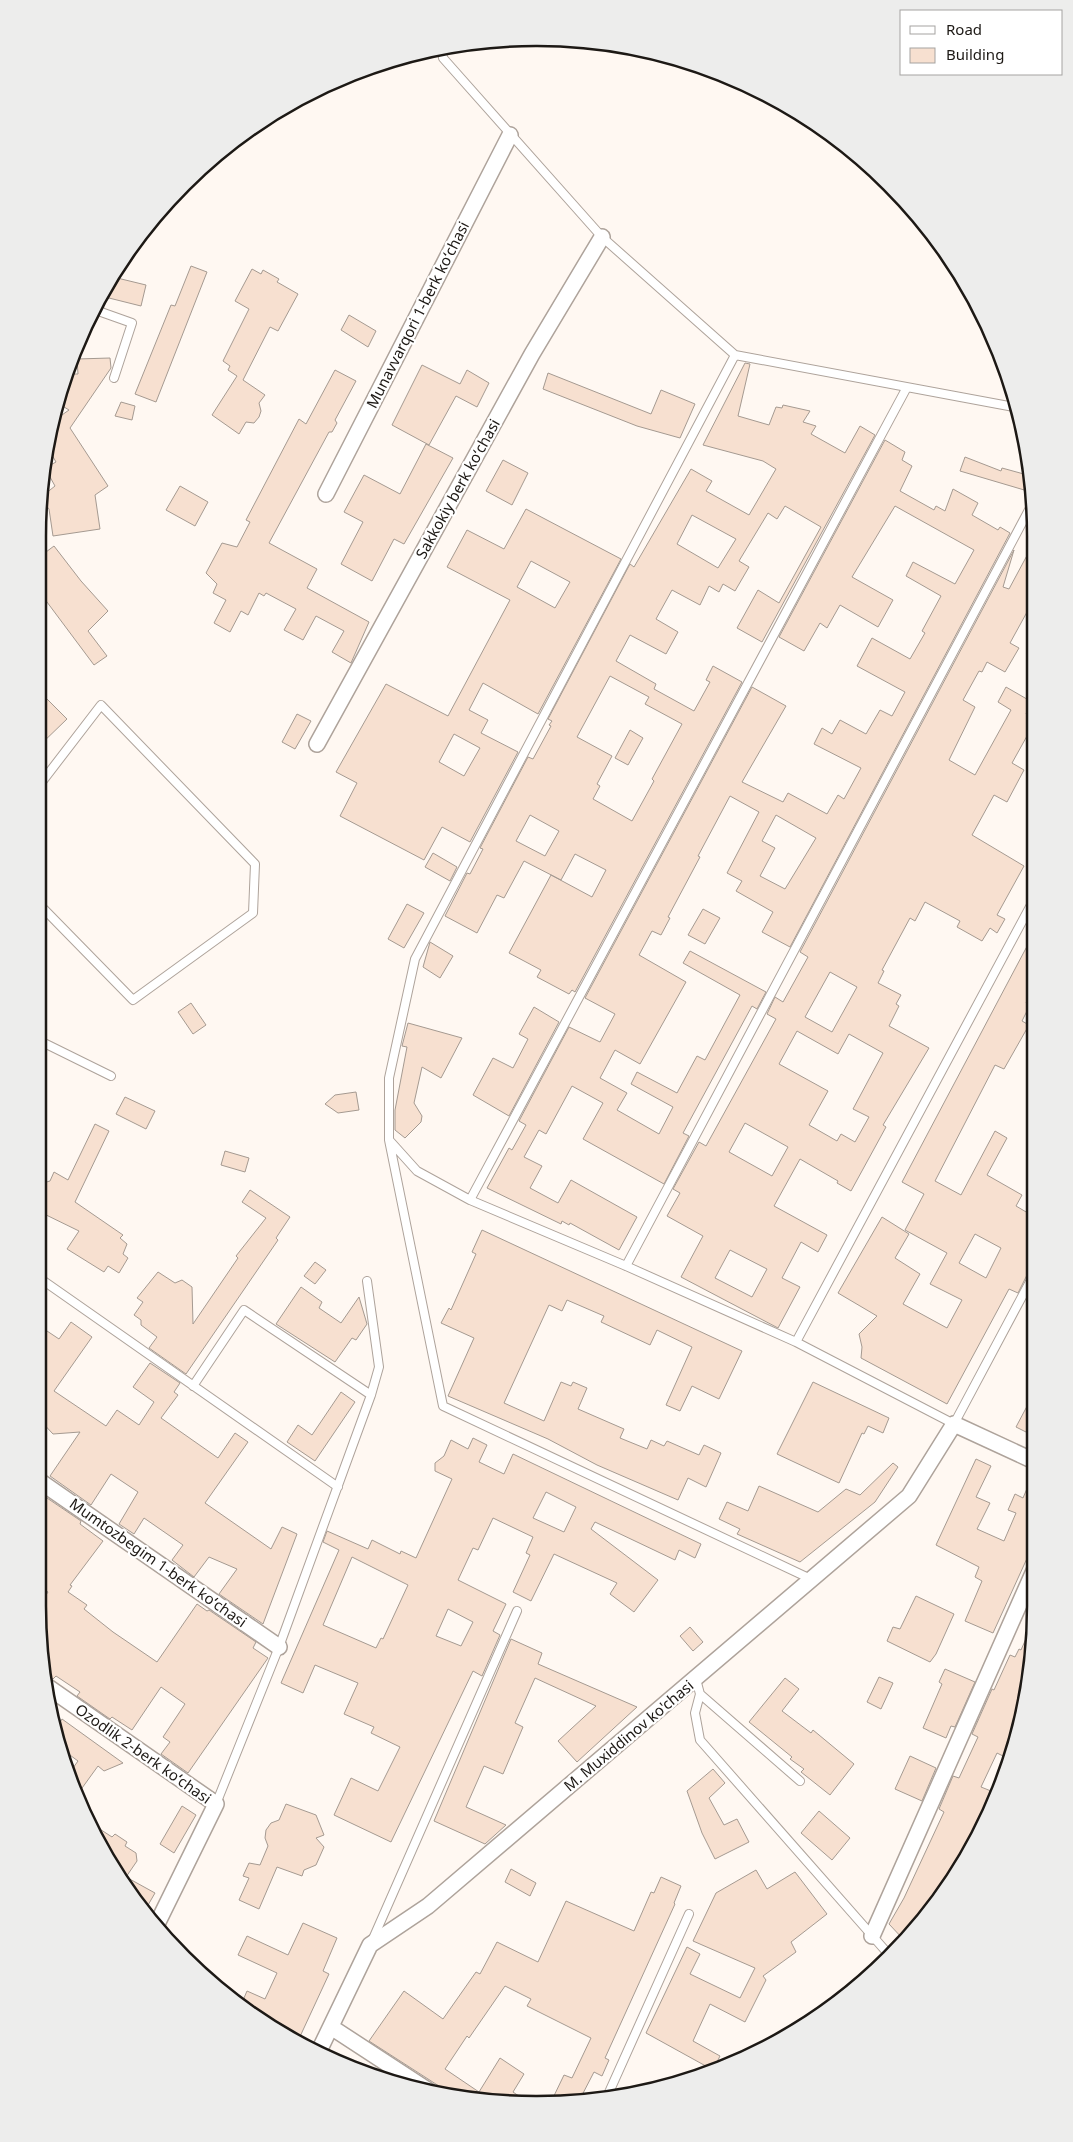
<svg xmlns="http://www.w3.org/2000/svg" width="1073" height="2142" font-family="'Noto Sans',sans-serif">
<style>
.building{fill:#f7e0d0;stroke:#a59a91;fill-rule:evenodd}
.lines{fill:none;stroke-linecap:round;stroke-linejoin:round}
.service-casing{stroke:#aea39b;stroke-width:10}
.minor-casing{stroke:#aea39b;stroke-width:18}
.service{stroke:#fff;stroke-width:8}
.minor{stroke:#fff;stroke-width:15}
.labels{text-anchor:middle;stroke-width:4.5;stroke-linejoin:round;paint-order:stroke}
.street-label{font-size:15px;fill:#1d1915;stroke:#fff}
.rim{fill:none;stroke:#1d1915;stroke-width:2.5}
</style>
<rect width="100%" height="100%" fill="#fff8f2"/>
<path class="building" d="M 191,266 L 207,272 L 156,402 L 135,394 L 171,305 L 175,306 Z
M 252,269 L 261,274 L 263,270 L 279,279 L 277,282 L 298,294 L 278,331 L 270,327 L 243,380 L 265,395 L 259,403 L 261,411 L 259,417 L 254,423 L 246,422 L 239,434 L 212,415 L 237,376 L 228,370 L 230,366 L 223,361 L 249,309 L 235,301 Z
M 113,277 L 146,285 L 141,306 L 101,296 Z
M 349,315 L 376,331 L 368,347 L 341,330 Z
M 110,358 L 111,368 L 70,428 L 108,486 L 95,495 L 100,529 L 53,536 L 49,509 L 40,498 L 55,486 L 45,468 L 56,462 L 48,448 L 52,422 L 69,410 L 56,402 L 67,374 L 78,374 L 77,359 Z
M 745,363 L 750,364 L 738,416 L 769,425 L 776,407 L 782,408 L 783,405 L 810,411 L 803,422 L 816,426 L 811,434 L 845,453 L 860,426 L 875,435 L 762,642 L 737,628 L 758,590 L 779,603 L 821,527 L 785,506 L 777,519 L 768,513 L 739,561 L 749,567 L 735,591 L 723,584 L 719,592 L 709,586 L 700,605 L 672,590 L 656,619 L 678,632 L 666,654 L 630,635 L 616,661 L 656,684 L 654,689 L 694,711 L 710,682 L 706,680 L 713,666 L 742,682 L 575,992 L 572,990 L 569,994 L 537,977 L 541,970 L 509,953 L 551,875 L 592,897 L 606,870 L 575,854 L 561,880 L 524,861 L 504,898 L 497,895 L 477,933 L 445,916 L 467,873 L 470,874 L 483,849 L 480,848 L 528,757 L 533,759 L 551,726 L 549,725 L 552,721 L 548,719 L 630,564 L 634,567 L 691,469 L 712,481 L 706,491 L 749,515 L 776,469 L 763,461 L 703,445 ZM 692,515 L 736,539 L 718,568 L 677,544 ZM 610,676 L 649,697 L 645,704 L 682,724 L 652,779 L 654,781 L 632,821 L 593,799 L 600,786 L 597,784 L 612,756 L 577,737 ZM 530,815 L 559,831 L 545,856 L 516,841 Z
M 422,365 L 460,384 L 467,370 L 489,383 L 477,407 L 456,396 L 429,445 L 392,425 Z
M 335,370 L 356,381 L 335,420 L 337,423 L 332,432 L 329,432 L 269,543 L 317,569 L 307,588 L 369,622 L 351,663 L 332,652 L 344,631 L 316,616 L 303,640 L 284,630 L 296,609 L 266,593 L 264,596 L 259,593 L 248,615 L 241,611 L 230,632 L 214,623 L 226,600 L 213,593 L 217,584 L 206,573 L 222,543 L 237,547 L 250,522 L 246,520 L 299,419 L 306,424 Z
M 548,373 L 651,414 L 661,390 L 695,404 L 680,438 L 637,426 L 543,389 Z
M 121,402 L 135,406 L 132,420 L 115,416 Z
M 885,440 L 905,452 L 902,460 L 912,466 L 900,491 L 934,510 L 936,506 L 945,511 L 953,489 L 978,503 L 972,515 L 998,530 L 1000,527 L 1010,533 L 790,947 L 762,932 L 773,912 L 736,891 L 742,881 L 727,873 L 759,812 L 730,796 L 698,856 L 700,857 L 668,917 L 670,918 L 661,935 L 652,931 L 639,955 L 686,982 L 640,1064 L 615,1050 L 600,1078 L 627,1093 L 617,1110 L 659,1134 L 673,1107 L 631,1084 L 637,1072 L 677,1093 L 697,1056 L 705,1060 L 740,995 L 683,963 L 690,951 L 766,992 L 757,1009 L 752,1006 L 683,1133 L 689,1136 L 664,1184 L 583,1139 L 603,1103 L 572,1086 L 546,1134 L 539,1130 L 524,1157 L 542,1166 L 530,1188 L 558,1203 L 571,1180 L 637,1217 L 619,1250 L 570,1223 L 569,1225 L 562,1221 L 561,1224 L 487,1188 L 509,1148 L 512,1150 L 526,1125 L 519,1121 L 569,1027 L 600,1042 L 615,1014 L 585,998 L 752,687 L 786,706 L 742,782 L 783,802 L 788,793 L 827,814 L 838,795 L 844,799 L 861,768 L 814,744 L 822,728 L 832,734 L 840,720 L 866,734 L 880,710 L 892,716 L 905,692 L 857,666 L 872,638 L 910,659 L 925,633 L 922,631 L 941,596 L 906,576 L 913,562 L 955,584 L 974,550 L 895,506 L 852,577 L 893,600 L 878,627 L 840,605 L 827,628 L 820,623 L 804,651 L 779,637 ZM 776,815 L 816,838 L 785,889 L 760,876 L 775,848 L 762,841 Z
M 426,444 L 453,458 L 404,544 L 394,539 L 372,581 L 341,564 L 363,522 L 344,512 L 364,475 L 400,494 Z
M 965,457 L 1001,471 L 1002,468 L 1031,476 L 1031,492 L 960,471 Z
M 503,460 L 528,473 L 512,505 L 486,491 Z
M 180,486 L 208,502 L 195,526 L 166,510 Z
M 526,509 L 621,559 L 538,714 L 483,683 L 469,710 L 488,720 L 481,733 L 518,752 L 470,842 L 442,827 L 424,860 L 340,816 L 357,783 L 336,772 L 386,684 L 448,716 L 510,600 L 447,567 L 467,530 L 504,549 ZM 531,561 L 570,582 L 555,608 L 517,587 ZM 454,734 L 480,748 L 464,776 L 439,762 Z
M 54,546 L 81,581 L 108,611 L 88,631 L 107,656 L 94,665 L 38,590 L 38,558 Z
M 1031,548 L 1032,603 L 1010,643 L 1019,648 L 1005,672 L 987,662 L 982,672 L 979,671 L 963,700 L 975,707 L 949,760 L 975,775 L 1011,710 L 998,702 L 1006,687 L 1032,702 L 1026,714 L 1032,717 L 1032,727 L 1012,763 L 1024,770 L 1007,802 L 994,795 L 972,835 L 1024,866 L 997,915 L 1005,919 L 997,933 L 990,928 L 982,941 L 957,927 L 960,921 L 925,902 L 915,921 L 910,918 L 882,970 L 884,971 L 878,983 L 901,995 L 896,1004 L 899,1006 L 889,1026 L 929,1048 L 883,1125 L 886,1127 L 851,1191 L 837,1183 L 838,1181 L 800,1159 L 774,1206 L 827,1235 L 818,1252 L 801,1242 L 782,1278 L 800,1287 L 778,1328 L 681,1277 L 703,1236 L 667,1216 L 680,1193 L 673,1189 L 699,1142 L 706,1146 L 776,1019 L 767,1014 L 775,997 L 783,1002 L 808,957 L 800,952 L 1014,550 L 1003,587 L 1009,589 ZM 830,972 L 857,987 L 832,1032 L 805,1017 ZM 797,1031 L 838,1054 L 849,1034 L 883,1053 L 853,1109 L 869,1117 L 855,1142 L 841,1134 L 837,1141 L 809,1125 L 828,1091 L 779,1064 ZM 745,1123 L 788,1147 L 772,1176 L 729,1152 ZM 730,1250 L 767,1269 L 752,1297 L 715,1278 Z
M 38,690 L 67,719 L 38,747 Z
M 297,714 L 311,721 L 295,749 L 282,742 Z
M 630,730 L 643,738 L 628,765 L 615,758 Z
M 433,853 L 457,867 L 450,881 L 425,867 Z
M 407,904 L 424,913 L 404,948 L 388,939 Z
M 703,909 L 720,918 L 705,944 L 688,935 Z
M 1033,935 L 1033,991 L 1026,1003 L 1030,1005 L 1022,1021 L 1029,1025 L 1004,1069 L 995,1065 L 935,1181 L 961,1195 L 995,1131 L 1007,1138 L 987,1175 L 1022,1195 L 1016,1206 L 1033,1216 L 1033,1270 L 1028,1273 L 1018,1293 L 1009,1289 L 947,1404 L 861,1358 L 862,1347 L 859,1334 L 877,1316 L 838,1293 L 882,1217 L 909,1234 L 895,1258 L 920,1274 L 903,1304 L 947,1328 L 962,1300 L 930,1284 L 947,1253 L 905,1230 L 924,1194 L 902,1182 ZM 975,1234 L 1001,1248 L 986,1278 L 959,1263 Z
M 430,942 L 453,956 L 440,978 L 423,967 Z
M 191,1003 L 206,1025 L 193,1034 L 178,1012 Z
M 534,1007 L 559,1022 L 509,1116 L 473,1095 L 493,1058 L 513,1068 L 528,1039 L 519,1034 Z
M 408,1023 L 462,1038 L 441,1078 L 422,1067 L 414,1103 L 422,1116 L 421,1122 L 405,1138 L 395,1130 L 395,1110 L 407,1047 L 402,1046 Z
M 356,1092 L 359,1110 L 338,1113 L 325,1104 L 335,1095 Z
M 125,1097 L 155,1111 L 146,1129 L 116,1114 Z
M 95,1124 L 109,1131 L 75,1202 L 123,1235 L 120,1238 L 127,1244 L 123,1254 L 128,1258 L 119,1273 L 108,1266 L 104,1272 L 67,1249 L 79,1231 L 38,1211 L 42,1197 L 39,1192 L 43,1183 L 50,1181 L 54,1172 L 68,1180 Z
M 225,1151 L 249,1158 L 245,1172 L 221,1165 Z
M 250,1190 L 290,1217 L 276,1238 L 278,1240 L 186,1374 L 149,1348 L 157,1337 L 141,1325 L 141,1320 L 134,1315 L 143,1302 L 137,1298 L 158,1272 L 175,1283 L 182,1280 L 192,1287 L 193,1324 L 238,1258 L 236,1256 L 266,1218 L 242,1202 Z
M 482,1230 L 742,1351 L 719,1399 L 692,1386 L 680,1411 L 666,1405 L 692,1347 L 657,1330 L 650,1345 L 601,1322 L 604,1316 L 567,1300 L 562,1311 L 549,1305 L 504,1403 L 544,1421 L 561,1382 L 571,1386 L 573,1382 L 587,1388 L 578,1409 L 624,1429 L 620,1438 L 647,1449 L 651,1440 L 664,1446 L 667,1441 L 699,1455 L 704,1445 L 721,1453 L 706,1487 L 688,1478 L 678,1500 L 597,1465 L 548,1439 L 448,1396 L 474,1338 L 441,1323 L 449,1308 L 451,1310 L 476,1254 L 472,1252 Z
M 315,1262 L 326,1270 L 315,1284 L 304,1276 Z
M 301,1287 L 322,1302 L 319,1308 L 341,1323 L 359,1297 L 367,1324 L 356,1340 L 352,1338 L 335,1362 L 276,1324 Z
M 71,1322 L 92,1337 L 54,1391 L 106,1426 L 117,1410 L 139,1425 L 154,1402 L 133,1387 L 150,1363 L 180,1383 L 174,1392 L 178,1395 L 161,1418 L 218,1458 L 235,1433 L 248,1442 L 205,1503 L 271,1549 L 282,1527 L 297,1534 L 263,1624 L 219,1594 L 237,1569 L 209,1557 L 194,1577 L 172,1560 L 183,1545 L 144,1518 L 134,1534 L 119,1524 L 138,1492 L 111,1474 L 91,1505 L 50,1476 L 80,1432 L 53,1434 L 38,1418 L 38,1325 L 59,1339 Z
M 813,1382 L 889,1418 L 883,1433 L 868,1426 L 864,1434 L 862,1433 L 839,1483 L 777,1454 Z
M 341,1392 L 355,1402 L 315,1461 L 287,1442 L 298,1425 L 312,1435 Z
M 1034,1393 L 1034,1436 L 1016,1427 Z
M 473,1438 L 487,1445 L 479,1462 L 504,1474 L 513,1454 L 701,1544 L 695,1558 L 679,1550 L 675,1560 L 595,1522 L 591,1529 L 658,1580 L 634,1612 L 610,1594 L 617,1583 L 554,1554 L 531,1601 L 513,1592 L 530,1555 L 526,1553 L 533,1537 L 493,1518 L 478,1550 L 473,1548 L 458,1580 L 506,1604 L 493,1631 L 500,1635 L 482,1676 L 473,1671 L 391,1842 L 334,1815 L 351,1778 L 378,1791 L 400,1747 L 371,1733 L 374,1727 L 344,1714 L 358,1683 L 315,1665 L 303,1693 L 281,1683 L 339,1550 L 323,1542 L 327,1531 L 368,1549 L 372,1540 L 400,1554 L 401,1551 L 416,1558 L 452,1479 L 435,1471 L 435,1463 L 444,1456 L 451,1440 L 468,1449 ZM 546,1492 L 576,1507 L 564,1532 L 533,1518 ZM 352,1557 L 408,1585 L 383,1639 L 381,1638 L 376,1648 L 323,1625 ZM 448,1609 L 473,1622 L 461,1646 L 436,1636 Z
M 976,1459 L 991,1466 L 976,1497 L 990,1503 L 977,1529 L 1004,1541 L 1016,1513 L 1008,1510 L 1015,1494 L 1023,1498 L 1034,1472 L 1034,1543 L 993,1633 L 965,1621 L 982,1581 L 975,1577 L 979,1567 L 936,1545 Z
M 893,1463 L 898,1467 L 875,1502 L 800,1562 L 737,1534 L 740,1529 L 719,1519 L 727,1502 L 748,1511 L 759,1486 L 818,1512 L 846,1489 L 860,1495 Z
M 47,1498 L 81,1521 L 80,1524 L 103,1541 L 70,1585 L 72,1586 L 68,1592 L 87,1605 L 84,1609 L 113,1632 L 157,1662 L 197,1604 L 207,1611 L 209,1610 L 256,1642 L 253,1648 L 268,1658 L 188,1773 L 161,1754 L 170,1742 L 163,1737 L 185,1704 L 161,1687 L 132,1730 L 112,1717 L 110,1719 L 77,1696 L 80,1692 L 56,1676 L 53,1679 L 44,1674 L 38,1607 L 48,1592 L 38,1585 L 38,1512 Z
M 916,1596 L 954,1614 L 936,1654 L 930,1662 L 887,1641 L 893,1627 L 900,1629 Z
M 1032,1625 L 1034,1625 L 1034,1638 L 1019,1732 L 1009,1759 L 997,1753 L 981,1787 L 991,1791 L 984,1807 L 987,1808 L 963,1863 L 951,1883 L 929,1910 L 911,1926 L 914,1929 L 904,1940 L 889,1924 L 904,1898 L 944,1812 L 939,1809 L 953,1776 L 959,1778 L 978,1737 L 972,1734 L 992,1689 L 994,1690 L 1010,1655 L 1015,1657 L 1019,1649 L 1021,1650 Z
M 690,1627 L 703,1642 L 693,1651 L 680,1636 Z
M 511,1639 L 542,1653 L 538,1664 L 637,1707 L 577,1762 L 558,1741 L 596,1706 L 535,1678 L 515,1723 L 523,1727 L 503,1774 L 484,1766 L 466,1807 L 506,1825 L 485,1844 L 434,1821 Z
M 945,1669 L 975,1682 L 955,1727 L 951,1726 L 946,1738 L 923,1728 L 942,1684 L 939,1682 Z
M 879,1677 L 893,1683 L 881,1709 L 867,1702 Z
M 785,1678 L 799,1689 L 782,1711 L 811,1733 L 813,1730 L 854,1764 L 830,1795 L 801,1772 L 804,1769 L 790,1759 L 792,1757 L 749,1722 Z
M 62,1719 L 123,1763 L 104,1771 L 98,1766 L 77,1795 L 68,1775 L 78,1761 L 59,1747 L 55,1731 Z
M 910,1756 L 936,1768 L 922,1801 L 895,1789 Z
M 713,1769 L 725,1783 L 709,1798 L 724,1825 L 737,1819 L 749,1842 L 715,1859 L 702,1833 L 687,1791 Z
M 286,1804 L 316,1815 L 324,1835 L 316,1838 L 324,1847 L 316,1865 L 304,1870 L 302,1876 L 277,1867 L 259,1909 L 239,1900 L 249,1878 L 243,1876 L 249,1863 L 260,1865 L 268,1846 L 265,1838 L 266,1830 L 271,1823 L 279,1820 Z
M 182,1806 L 196,1815 L 174,1853 L 160,1844 Z
M 819,1811 L 850,1838 L 832,1860 L 801,1833 Z
M 89,1822 L 112,1837 L 115,1834 L 127,1842 L 125,1846 L 136,1853 L 137,1861 L 126,1877 L 155,1893 L 144,1912 L 104,1855 Z
M 511,1869 L 536,1883 L 530,1896 L 505,1882 Z
M 756,1870 L 767,1889 L 795,1872 L 827,1914 L 791,1942 L 796,1952 L 763,1976 L 766,1980 L 745,2022 L 710,2004 L 693,2041 L 720,2056 L 713,2070 L 646,2033 L 687,1947 L 700,1954 L 690,1974 L 740,1998 L 755,1968 L 693,1941 L 716,1893 Z
M 661,1877 L 681,1886 L 674,1903 L 675,1904 L 605,2058 L 609,2060 L 602,2076 L 594,2072 L 579,2101 L 551,2102 L 564,2075 L 572,2078 L 591,2038 L 527,2006 L 531,1999 L 505,1986 L 469,2038 L 467,2036 L 445,2069 L 479,2092 L 500,2058 L 524,2074 L 513,2092 L 529,2103 L 504,2103 L 456,2097 L 369,2041 L 404,1991 L 443,2019 L 476,1972 L 480,1974 L 497,1942 L 538,1962 L 566,1901 L 634,1931 L 651,1892 L 654,1893 Z
M 303,1923 L 337,1938 L 323,1971 L 329,1974 L 297,2043 L 241,2005 L 247,1991 L 265,1999 L 277,1973 L 238,1955 L 247,1936 L 288,1955 Z"/>
<g class="lines">
<defs>
<path id="service" d="M 442,49 L 443,58 L 602,237 L 735,355 L 1014,407
M 97,304 L 101,312 L 132,323 L 114,378
M 735,355 L 415,959 L 389,1078 L 389,1140 L 443,1406 L 813,1580
M 38,903 L 133,1000 L 253,913 L 255,864 L 101,705 L 38,787
M 38,1040 L 111,1076
M 390,1141 L 417,1171 L 470,1200 L 626,1266 L 796,1342 L 954,1424 L 1033,1276
M 470,1200 L 906,389
M 626,1266 L 1031,506
M 38,1277 L 338,1487
M 796,1342 L 1032,903
M 193,1386 L 244,1310 L 371,1395
M 696,1679 L 700,1694 L 695,1713 L 700,1740 L 891,1957
M 700,1694 L 800,1781
M 216,1804 L 279,1647 L 371,1395 L 379,1367 L 367,1281
M 372,1941 L 517,1611
M 606,2099 L 689,1914"/>
<path id="minor" d="M 326,494 L 510,135
M 317,744 L 532,354 L 602,237
M 38,1480 L 279,1647
M 45,1685 L 216,1804 L 156,1926
M 872,1936 L 1034,1571
M 331,2027 L 432,2093
M 318,2053 L 370,1945 L 428,1906 L 909,1496 L 954,1424 L 1034,1461"/>
</defs>
<use href="#service" class="service-casing"/>
<use href="#minor" class="minor-casing"/>
<use href="#service" class="service"/>
<use href="#minor" class="minor"/>
</g>
<g class="labels">
<g class="street-label">
<text transform="translate(418 315) rotate(-63)" y="5">Munavvarqori 1-berk koʻchasi</text>
<text transform="translate(458 489) rotate(-61)" y="5">Sakkokiy berk koʻchasi</text>
<text transform="translate(158 1563) rotate(35)" y="5">Mumtozbegim 1-berk koʻchasi</text>
<text transform="translate(629 1736) rotate(-40)" y="5">M. Muxiddinov ko'chasi</text>
<text transform="translate(143 1754) rotate(35)" y="5">Ozodlik 2-berk koʻchasi</text>
</g>
</g>
<path d="M0 0H1073V2142H0ZM536 46H537A490 490 0 0 1 1027 536V1606A490 490 0 0 1 537 2096H536A490 490 0 0 1 46 1606V536A490 490 0 0 1 536 46Z" fill="#ededec" fill-rule="evenodd"/>
<path class="rim" d="M536 46H537A490 490 0 0 1 1027 536V1606A490 490 0 0 1 537 2096H536A490 490 0 0 1 46 1606V536A490 490 0 0 1 536 46Z"/>
<rect x="900" y="10" width="162" height="65" fill="#ffffff" stroke="#a5a3a1"/>
<rect x="910" y="26" width="25" height="8" fill="#ffffff" stroke="#a5a3a1"/>
<text x="946" y="35" font-size="15" fill="#1d1915">Road</text>
<rect x="910" y="48" width="25" height="15" fill="#f7e0d0" stroke="#a5a3a1"/>
<text x="946" y="60" font-size="15" fill="#1d1915">Building</text>
</svg>
